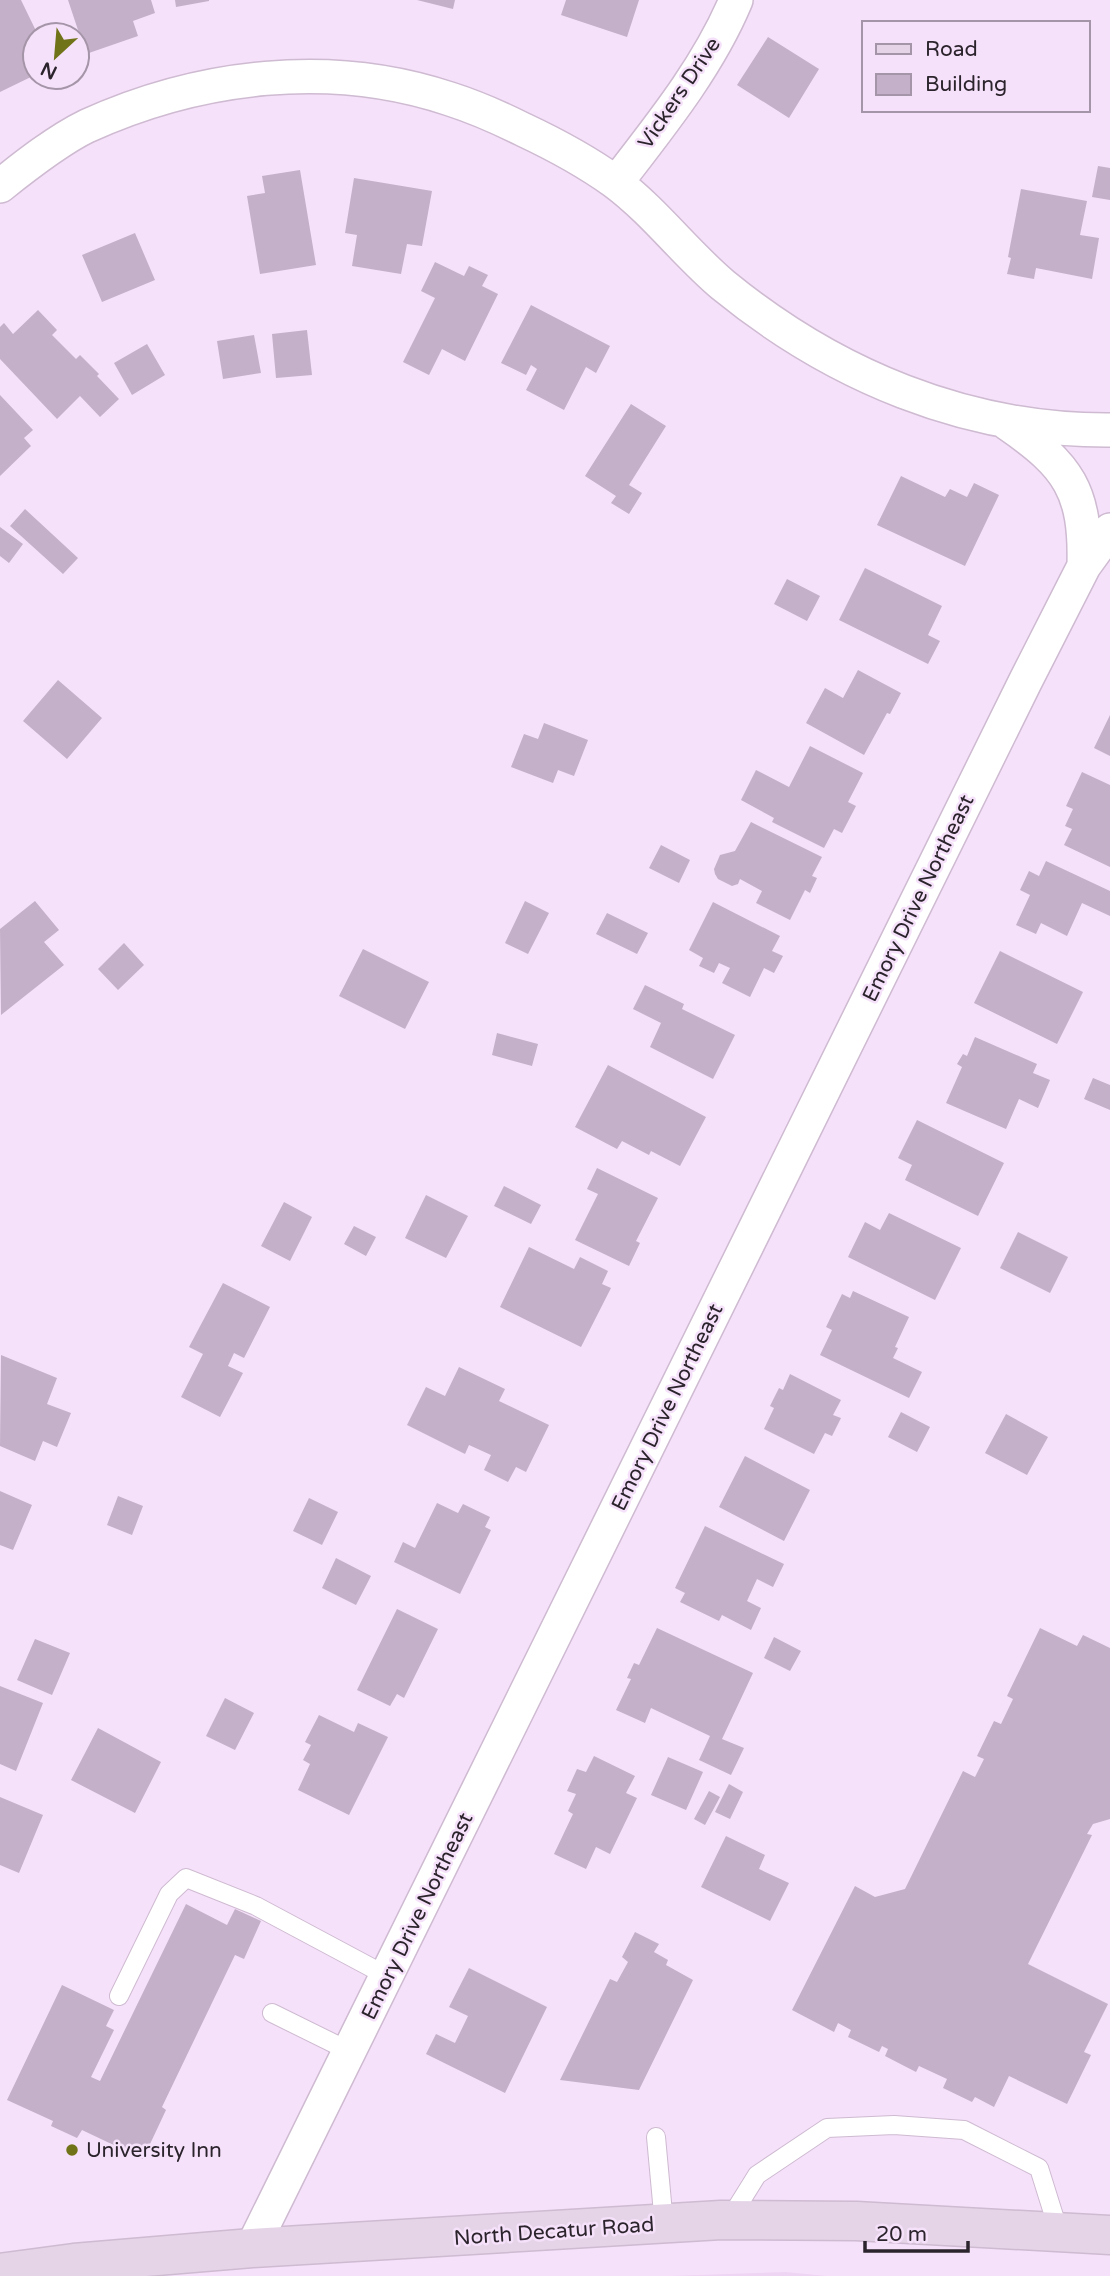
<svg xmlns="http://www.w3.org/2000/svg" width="1110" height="2276" font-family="'Varela Round',sans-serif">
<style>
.built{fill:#efd5f4}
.building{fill:#c4b0c8}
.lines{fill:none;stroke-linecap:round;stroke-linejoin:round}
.lane-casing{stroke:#cebad1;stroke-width:20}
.street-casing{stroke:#cebad1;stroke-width:36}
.secondary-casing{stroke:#cebad1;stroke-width:41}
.lane{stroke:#fff;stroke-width:18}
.street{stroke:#fff;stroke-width:33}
.secondary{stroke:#e5d4e8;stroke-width:38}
.poi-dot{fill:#717319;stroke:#f6e1fa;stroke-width:2.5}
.labels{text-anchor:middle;stroke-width:5;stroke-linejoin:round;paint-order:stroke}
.street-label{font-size:21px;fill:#2b242c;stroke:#f6e1fa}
.poi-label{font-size:21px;fill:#2b242c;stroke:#f6e1fa;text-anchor:start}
</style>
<rect width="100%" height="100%" fill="#f6e1fa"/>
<path class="built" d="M 786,2272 L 827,2276 L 669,2276 Z"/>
<path class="building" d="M 0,0 L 21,0 L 38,35 L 35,35 L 35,62 L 30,64 L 35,75 L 0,92 Z
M 68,0 L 151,0 L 155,13 L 133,21 L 138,36 L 86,54 Z
M 175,0 L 209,0 L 209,1 L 176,7 Z
M 417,0 L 455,0 L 453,9 Z
M 566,0 L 639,0 L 627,37 L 561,15 Z
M 768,37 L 819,69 L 789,118 L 737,85 Z
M 1098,166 L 1110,168 L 1110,200 L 1092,197 Z
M 300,170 L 316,265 L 260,274 L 247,196 L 265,193 L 262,176 Z
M 354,178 L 432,191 L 422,246 L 407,244 L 401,274 L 352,266 L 357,235 L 345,233 Z
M 1021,189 L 1087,201 L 1080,235 L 1099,238 L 1092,279 L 1036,268 L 1034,279 L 1007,274 L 1011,258 L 1008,257 Z
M 135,233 L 155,280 L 102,302 L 82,255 Z
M 435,262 L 464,276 L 469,266 L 488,275 L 482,286 L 498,294 L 465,361 L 442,349 L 429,375 L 403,362 L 435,298 L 421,291 Z
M 531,305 L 610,346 L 596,373 L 586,367 L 564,410 L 526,390 L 537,369 L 531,365 L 526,375 L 501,363 Z
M 38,310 L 57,330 L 52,335 L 76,359 L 80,355 L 99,374 L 97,376 L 119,399 L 100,417 L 80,396 L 57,419 L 0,359 L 0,327 L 4,323 L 13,334 Z
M 307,330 L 312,375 L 276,378 L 272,334 Z
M 254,335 L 261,373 L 223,379 L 217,341 Z
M 147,344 L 165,375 L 132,395 L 114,363 Z
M 0,395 L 33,430 L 24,438 L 31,446 L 0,476 Z
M 631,404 L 666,426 L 629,485 L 642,493 L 629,514 L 611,503 L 616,496 L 585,476 Z
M 901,476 L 945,497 L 950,489 L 967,497 L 974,483 L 999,495 L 965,566 L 877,525 Z
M 25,509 L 78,558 L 63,574 L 10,526 Z
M 0,527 L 23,544 L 9,563 L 0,556 Z
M 865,568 L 942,606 L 928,635 L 940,641 L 928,664 L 839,620 Z
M 787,579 L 820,596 L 807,621 L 774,604 Z
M 858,670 L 901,693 L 890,714 L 887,713 L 864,755 L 806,723 L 825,688 L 843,698 Z
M 58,680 L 102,718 L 67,759 L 23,721 Z
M 1110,715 L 1110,756 L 1094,748 Z
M 544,723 L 588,740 L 574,776 L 558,770 L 553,783 L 511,767 L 524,734 L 538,739 Z
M 810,746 L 863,773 L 848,802 L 856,806 L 842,833 L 834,829 L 824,848 L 772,822 L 774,818 L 741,800 L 756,770 L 789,787 Z
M 1082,772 L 1110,785 L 1110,867 L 1064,845 L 1072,829 L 1065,826 L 1073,809 L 1066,806 Z
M 751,822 L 822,857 L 812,876 L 817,878 L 810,893 L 805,890 L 790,920 L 756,903 L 762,891 L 740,879 L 738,884 L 732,886 L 718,879 L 715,874 L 714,869 L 720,855 L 735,851 Z
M 661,845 L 690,860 L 679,883 L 649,868 Z
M 1046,861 L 1110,891 L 1110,916 L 1082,903 L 1067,936 L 1041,923 L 1036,934 L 1016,925 L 1030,895 L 1020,890 L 1029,871 L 1039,876 Z
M 35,901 L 59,930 L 44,942 L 64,965 L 1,1015 L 0,929 Z
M 525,901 L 549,913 L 528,954 L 505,943 Z
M 713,902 L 780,936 L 772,951 L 783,956 L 774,973 L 764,968 L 750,997 L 722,983 L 730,968 L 719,963 L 714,973 L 699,966 L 703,958 L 689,950 Z
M 607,913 L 648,933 L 637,954 L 596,934 Z
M 124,943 L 144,965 L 118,990 L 98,969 Z
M 363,949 L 429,982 L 405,1029 L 339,996 Z
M 1000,951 L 1083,992 L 1057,1044 L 974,1003 Z
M 645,985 L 684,1004 L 682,1009 L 735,1035 L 713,1079 L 650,1047 L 661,1023 L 633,1009 Z
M 497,1033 L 538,1044 L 532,1066 L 492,1055 Z
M 975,1037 L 1037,1064 L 1033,1073 L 1050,1080 L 1038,1108 L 1019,1099 L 1006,1129 L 946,1103 L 962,1067 L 957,1064 L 963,1054 L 967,1056 Z
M 608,1065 L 706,1117 L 680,1166 L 651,1151 L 649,1155 L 622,1141 L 617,1149 L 575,1127 Z
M 1093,1078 L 1110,1085 L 1110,1110 L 1084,1099 Z
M 917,1120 L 1004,1163 L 978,1216 L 905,1180 L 912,1165 L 898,1158 Z
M 597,1168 L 658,1198 L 636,1241 L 640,1243 L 629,1266 L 575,1240 L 598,1194 L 587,1189 Z
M 504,1186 L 541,1205 L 531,1224 L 494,1206 Z
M 426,1195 L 468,1216 L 446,1258 L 405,1238 Z
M 284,1202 L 312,1217 L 290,1261 L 261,1246 Z
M 889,1213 L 961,1248 L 935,1300 L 848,1257 L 865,1222 L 880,1230 Z
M 354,1226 L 376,1237 L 366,1256 L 344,1244 Z
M 1018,1232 L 1068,1257 L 1050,1293 L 1000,1268 Z
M 529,1247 L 574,1269 L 580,1257 L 608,1271 L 602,1284 L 611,1288 L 581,1347 L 500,1307 Z
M 223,1283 L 270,1307 L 244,1358 L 234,1353 L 228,1366 L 243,1373 L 220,1417 L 181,1397 L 203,1354 L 189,1347 Z
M 853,1291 L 909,1317 L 895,1347 L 898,1348 L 893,1358 L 922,1372 L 909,1398 L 820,1355 L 832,1330 L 826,1327 L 842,1294 L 850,1298 Z
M 1,1355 L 57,1378 L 47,1404 L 71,1413 L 57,1447 L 43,1441 L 35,1461 L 0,1446 Z
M 459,1367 L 505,1389 L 499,1401 L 549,1425 L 526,1472 L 516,1467 L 508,1482 L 484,1470 L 491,1455 L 469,1445 L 465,1454 L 407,1425 L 426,1387 L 445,1396 Z
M 790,1374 L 841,1400 L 833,1415 L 841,1418 L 832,1436 L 825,1433 L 814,1454 L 764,1429 L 774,1408 L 770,1406 L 779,1388 L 783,1390 Z
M 901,1412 L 930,1427 L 917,1452 L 888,1437 Z
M 1006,1414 L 1048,1437 L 1027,1475 L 985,1453 Z
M 745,1456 L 810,1490 L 784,1541 L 719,1507 Z
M 0,1491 L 32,1505 L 13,1550 L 0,1545 Z
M 118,1496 L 143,1506 L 132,1535 L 107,1525 Z
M 309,1498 L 338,1512 L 322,1545 L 293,1531 Z
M 437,1503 L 458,1513 L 463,1504 L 490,1517 L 485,1527 L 491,1530 L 460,1594 L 394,1562 L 403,1542 L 415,1548 Z
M 705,1526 L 784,1564 L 773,1587 L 757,1579 L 747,1601 L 761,1608 L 751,1630 L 722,1615 L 719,1621 L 680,1602 L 685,1593 L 675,1588 Z
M 336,1558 L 371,1576 L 356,1605 L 322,1588 Z
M 397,1609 L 438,1629 L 404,1698 L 397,1694 L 390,1706 L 357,1690 Z
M 657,1628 L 753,1673 L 722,1739 L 744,1748 L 731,1775 L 699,1760 L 710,1736 L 651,1708 L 645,1723 L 616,1710 L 631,1679 L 627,1678 L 634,1663 L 639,1665 Z
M 1040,1628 L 1077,1646 L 1083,1635 L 1110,1648 L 1110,1819 L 1093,1824 L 1087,1834 L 1092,1835 L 1028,1964 L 1108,2004 L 1084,2052 L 1091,2055 L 1067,2104 L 1009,2076 L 994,2107 L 975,2097 L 972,2102 L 943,2088 L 947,2079 L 919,2066 L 916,2072 L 885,2056 L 888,2049 L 882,2046 L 879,2052 L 848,2037 L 851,2030 L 838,2023 L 834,2032 L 792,2010 L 855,1886 L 875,1897 L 905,1889 L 963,1771 L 975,1777 L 984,1759 L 977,1756 L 994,1721 L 1001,1724 L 1013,1699 L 1007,1696 Z
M 774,1637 L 801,1651 L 790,1671 L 764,1658 Z
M 35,1639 L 70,1653 L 52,1695 L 17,1680 Z
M 0,1686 L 43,1703 L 16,1771 L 0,1764 Z
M 225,1698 L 254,1713 L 235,1750 L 206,1736 Z
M 319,1715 L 354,1732 L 358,1723 L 388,1737 L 349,1815 L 298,1790 L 310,1764 L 303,1760 L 311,1745 L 305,1742 Z
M 98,1728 L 161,1762 L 135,1813 L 71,1780 Z
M 594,1756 L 635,1776 L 626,1793 L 637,1798 L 610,1854 L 596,1847 L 586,1869 L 554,1854 L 573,1814 L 568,1811 L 576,1794 L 567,1791 L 577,1769 L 586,1772 Z
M 668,1757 L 703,1772 L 686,1810 L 651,1795 Z
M 729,1784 L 743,1792 L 730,1819 L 715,1812 Z
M 709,1791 L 720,1797 L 705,1825 L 694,1819 Z
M 0,1797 L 43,1815 L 19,1873 L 0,1865 Z
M 726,1836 L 765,1855 L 759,1869 L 789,1883 L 770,1921 L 701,1887 Z
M 186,1904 L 227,1925 L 235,1909 L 261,1921 L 244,1959 L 235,1955 L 162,2107 L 166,2110 L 143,2159 L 82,2130 L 77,2138 L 51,2126 L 53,2121 L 7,2100 L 62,1985 L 114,2010 L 106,2026 L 114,2030 L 91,2077 L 100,2081 Z
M 635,1932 L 659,1944 L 654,1952 L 668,1960 L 666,1965 L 693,1980 L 639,2090 L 560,2080 L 610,1979 L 617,1982 L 628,1962 L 622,1957 Z
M 469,1968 L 547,2007 L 505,2093 L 426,2054 L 436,2034 L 455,2043 L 468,2016 L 449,2007 Z"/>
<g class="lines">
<defs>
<path id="lane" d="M 119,1996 L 169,1894 L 186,1878 L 256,1906 L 387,1976
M 272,2013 L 349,2051
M 656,2137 L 664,2224
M 729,2220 L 757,2175 L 827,2128 L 894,2125 L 964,2130 L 1039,2168 L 1059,2232"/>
<path id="street" d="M 616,183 C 660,126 708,67 736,0
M 0,186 C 25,166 58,140 87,126 C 199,75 331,59 450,99 C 475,107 500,118 524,130 C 556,145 587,162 615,182 C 655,212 685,253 723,285 C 833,375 966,431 1110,430
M 1008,424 C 1069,466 1086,491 1084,566
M 252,2248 L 1025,682 L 1084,566 L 1110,530"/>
<path id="secondary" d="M 0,2273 L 74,2263 L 252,2248 L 721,2220 L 856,2221 L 1110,2235"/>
</defs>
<use href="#lane" class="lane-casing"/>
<use href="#street" class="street-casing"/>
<use href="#secondary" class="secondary-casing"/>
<use href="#lane" class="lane"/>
<use href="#street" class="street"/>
<use href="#secondary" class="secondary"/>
</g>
<circle class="poi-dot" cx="72" cy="2150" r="7"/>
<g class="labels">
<g class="street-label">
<text transform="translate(679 93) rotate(-56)" y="7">Vickers Drive</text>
<text transform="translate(918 898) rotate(-64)" y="7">Emory Drive Northeast</text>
<text transform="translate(667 1407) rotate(-64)" y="7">Emory Drive Northeast</text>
<text transform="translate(417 1916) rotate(-64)" y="7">Emory Drive Northeast</text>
<text transform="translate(554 2231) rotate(-4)" y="7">North Decatur Road</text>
</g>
<g class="poi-label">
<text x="86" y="2157">University Inn</text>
</g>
</g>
<rect x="862" y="21" width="228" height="91" fill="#f6e1fa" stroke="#a595a8" stroke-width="2"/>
<rect x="876" y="44" width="35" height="10" fill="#e5d4e8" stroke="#a595a8" stroke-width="2"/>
<text x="925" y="56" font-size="21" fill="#2b242c">Road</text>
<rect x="876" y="74" width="35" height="21" fill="#c4b0c8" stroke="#a595a8" stroke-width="2"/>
<text x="925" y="91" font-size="21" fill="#2b242c">Building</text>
<g transform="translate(56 56) rotate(206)"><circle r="33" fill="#f6e1fa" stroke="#a595a8" stroke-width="2"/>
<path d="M0-5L12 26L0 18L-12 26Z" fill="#717319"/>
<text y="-10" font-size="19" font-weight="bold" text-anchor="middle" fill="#2b242c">N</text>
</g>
<path d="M865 2241v10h103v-10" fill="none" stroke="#2b242c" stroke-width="3.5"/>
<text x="876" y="2241" font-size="21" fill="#2b242c" stroke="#f6e1fa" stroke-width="5" paint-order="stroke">20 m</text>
</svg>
